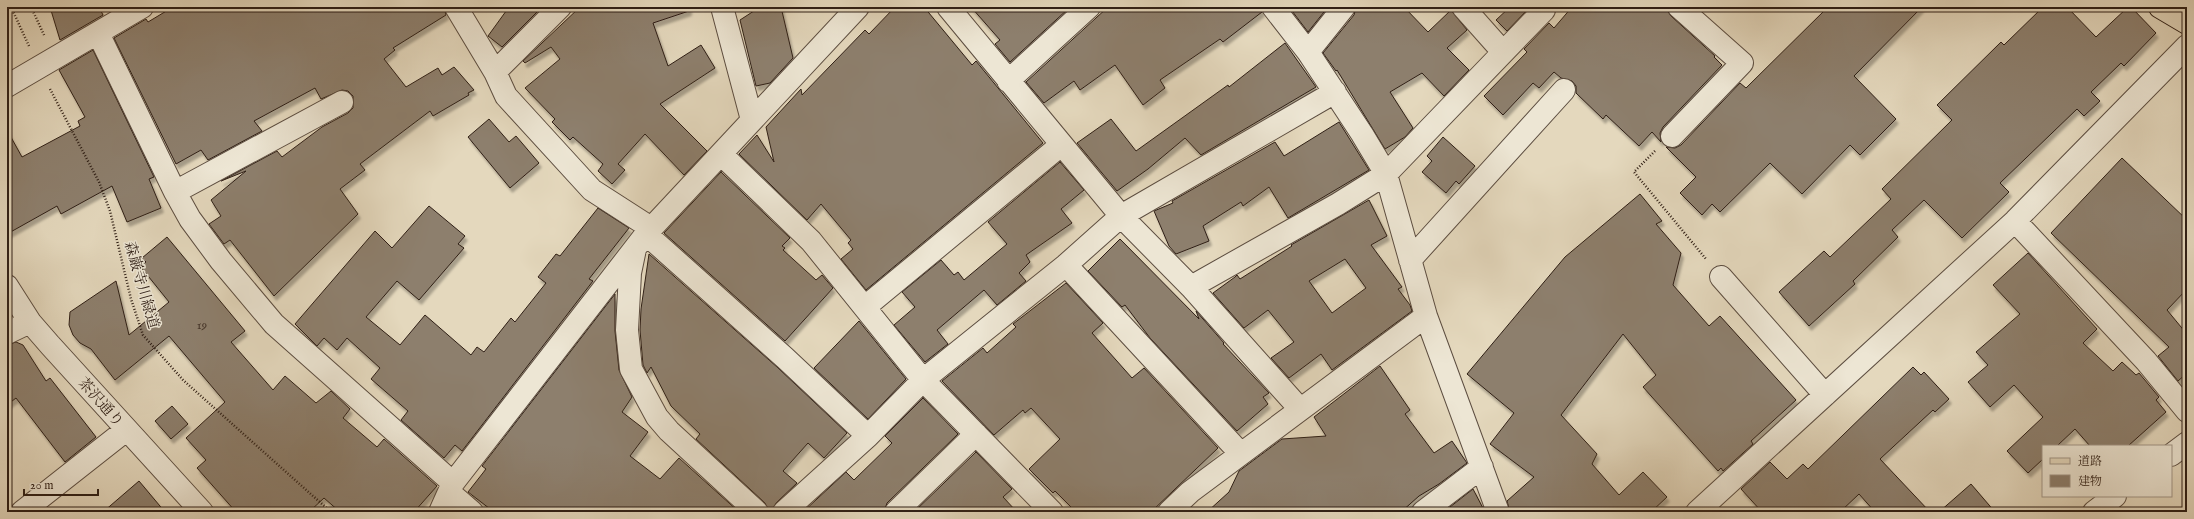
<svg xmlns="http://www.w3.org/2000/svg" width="2194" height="519" font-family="'IM FELL English','Noto Serif JP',serif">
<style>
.building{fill:#8d7f6d;stroke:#2f1f16;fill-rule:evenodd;filter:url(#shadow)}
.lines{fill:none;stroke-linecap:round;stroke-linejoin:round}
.minor-casing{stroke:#5c4d40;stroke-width:24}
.major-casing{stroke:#2f1f16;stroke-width:24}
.path{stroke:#2f1f16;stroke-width:2.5;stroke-dasharray:1 2;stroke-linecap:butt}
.minor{stroke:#ede6d4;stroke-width:22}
.major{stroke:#e4d8bd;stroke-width:22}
.labels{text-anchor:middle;stroke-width:3;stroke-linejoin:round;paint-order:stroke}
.number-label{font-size:13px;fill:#46372c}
.street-label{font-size:15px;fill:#2f1f16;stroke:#ede6d4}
</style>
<defs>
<filter id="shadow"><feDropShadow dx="2.5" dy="4.5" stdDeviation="1" flood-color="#0004"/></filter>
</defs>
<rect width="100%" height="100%" fill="#e4d8bd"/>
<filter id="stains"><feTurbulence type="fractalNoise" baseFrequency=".005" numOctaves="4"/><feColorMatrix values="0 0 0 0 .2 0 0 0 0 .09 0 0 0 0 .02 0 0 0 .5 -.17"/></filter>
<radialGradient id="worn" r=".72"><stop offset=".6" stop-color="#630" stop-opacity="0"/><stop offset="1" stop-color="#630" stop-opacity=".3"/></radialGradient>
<path class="building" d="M 50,7 L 99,7 L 103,15 L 60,40 Z
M 173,7 L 444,7 L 446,15 L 393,48 L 395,50 L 384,59 L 406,87 L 438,68 L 442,75 L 454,67 L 474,90 L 468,93 L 469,95 L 433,116 L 430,111 L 360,164 L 365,170 L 340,189 L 358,214 L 274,296 L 230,240 L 224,244 L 209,224 L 221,216 L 211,200 L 246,171 L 221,181 L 277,151 L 282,157 L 322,127 L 348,113 L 353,108 L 353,96 L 348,91 L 342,90 L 321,99 L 315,88 L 254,121 L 262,131 L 208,160 L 201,150 L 176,164 L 114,38 L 146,19 L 148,22 Z
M 509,7 L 539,7 L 540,9 L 502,47 L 488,36 Z
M 580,7 L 689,7 L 689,11 L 653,23 L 668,66 L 701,45 L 715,68 L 660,104 L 707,151 L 684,175 L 645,134 L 618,164 L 625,170 L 612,184 L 598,171 L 603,164 L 573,137 L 570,140 L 552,122 L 555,119 L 525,88 L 560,59 L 551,47 L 525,63 L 523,61 Z
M 760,7 L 781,7 L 793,58 L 770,83 L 756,86 L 740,20 Z
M 895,7 L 924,7 L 972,65 L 976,61 L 1043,143 L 866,290 L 841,259 L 853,249 L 848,243 L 851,240 L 821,204 L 807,220 L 739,154 L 757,135 L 774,162 L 766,127 L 801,89 L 802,95 L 865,30 L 869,34 Z
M 971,7 L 1066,7 L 1068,9 L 1010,62 L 995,44 L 1000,40 Z
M 1108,7 L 1261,7 L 1262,12 L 1223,42 L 1220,39 L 1160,80 L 1165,88 L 1143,105 L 1115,65 L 1080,90 L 1074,81 L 1044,103 L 1026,82 Z
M 1289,7 L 1328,7 L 1308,32 Z
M 1356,7 L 1404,7 L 1428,32 L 1451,10 L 1467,30 L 1447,48 L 1469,70 L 1444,96 L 1422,73 L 1390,92 L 1413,128 L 1405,137 L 1385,149 L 1337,70 L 1336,71 L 1323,53 L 1354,15 Z
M 1510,7 L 1529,8 L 1507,31 L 1496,20 Z
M 1572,7 L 1665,7 L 1671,16 L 1715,56 L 1714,57 L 1722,65 L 1663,127 L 1660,133 L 1661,142 L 1652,132 L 1639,146 L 1606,115 L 1603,119 L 1576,93 L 1576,86 L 1572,81 L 1561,78 L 1554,72 L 1539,88 L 1533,83 L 1503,115 L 1484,96 L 1527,52 L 1524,49 L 1549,23 L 1554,28 Z
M 1828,7 L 1922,7 L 1854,76 L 1896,119 L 1860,155 L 1850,145 L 1802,194 L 1770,163 L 1720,212 L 1712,204 L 1702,215 L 1680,193 L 1696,177 L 1666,147 L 1675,148 L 1681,145 L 1740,83 L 1746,88 Z
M 2043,7 L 2067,7 L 2096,37 L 2128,7 L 2131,7 L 2156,33 L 2124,66 L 2121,63 L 2091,92 L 2100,101 L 2084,116 L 2077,109 L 2000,183 L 2009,192 L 1962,238 L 1924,200 L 1892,230 L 1898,237 L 1853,281 L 1855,284 L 1809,326 L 1779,292 L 1824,251 L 1830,257 L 1891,199 L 1882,189 L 1952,120 L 1937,105 L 2001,42 L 2004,45 Z
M 1285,43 L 1316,87 L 1201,155 L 1185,138 L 1148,169 L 1117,191 L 1077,143 L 1111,119 L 1136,151 L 1228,85 L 1229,87 Z
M 93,50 L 154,177 L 149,179 L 161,208 L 127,222 L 112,186 L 61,214 L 57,206 L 7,234 L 7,130 L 22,157 L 80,126 L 78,121 L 85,117 L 59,70 Z
M 489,119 L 509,142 L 516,136 L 539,163 L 510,188 L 468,137 Z
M 1339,122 L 1369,170 L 1288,218 L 1269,187 L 1243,206 L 1241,202 L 1203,226 L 1209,241 L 1176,254 L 1169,246 L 1154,211 L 1173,203 L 1172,201 L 1275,142 L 1284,156 Z
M 1443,137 L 1475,166 L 1459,184 L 1456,181 L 1446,193 L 1422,172 L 1432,161 L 1427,156 Z
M 2122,158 L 2187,220 L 2187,289 L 2167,310 L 2186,333 L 2187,331 L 2187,373 L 2178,381 L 2158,356 L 2169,347 L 2051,233 Z
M 1060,162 L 1084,190 L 1061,209 L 1072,223 L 1026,255 L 1030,262 L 1019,273 L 1026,281 L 997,305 L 984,290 L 937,330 L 948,344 L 925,362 L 894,325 L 915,307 L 902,292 L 941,260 L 954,275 L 958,272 L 964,280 L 1007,244 L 988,222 Z
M 721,172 L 790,238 L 782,246 L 785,248 L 783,250 L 816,280 L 822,275 L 833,288 L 785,341 L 664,233 Z
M 1640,194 L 1662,221 L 1656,224 L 1681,253 L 1673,285 L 1709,326 L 1720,316 L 1796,400 L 1751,441 L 1753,444 L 1723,471 L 1721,468 L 1718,471 L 1643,387 L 1656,375 L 1623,334 L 1561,415 L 1597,454 L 1592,464 L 1619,495 L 1643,472 L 1667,497 L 1651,512 L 1510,512 L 1507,501 L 1534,477 L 1490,444 L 1514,413 L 1467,374 L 1565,257 Z
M 1369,200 L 1387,236 L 1371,245 L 1402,287 L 1398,289 L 1410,305 L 1412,311 L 1332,370 L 1321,354 L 1289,378 L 1271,358 L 1294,342 L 1268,310 L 1244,328 L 1213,293 L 1235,277 L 1237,275 L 1240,279 L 1292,246 L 1291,245 ZM 1345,259 L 1366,288 L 1332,313 L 1309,281 Z
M 429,206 L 465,236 L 458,244 L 464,248 L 419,300 L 397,281 L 366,317 L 400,345 L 425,315 L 471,355 L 477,347 L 484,352 L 511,318 L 515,322 L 546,283 L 538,277 L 556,254 L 560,256 L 598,208 L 629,228 L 589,279 L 593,281 L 462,451 L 455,445 L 444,458 L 401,420 L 408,411 L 371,379 L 380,368 L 347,338 L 337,350 L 324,338 L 317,346 L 295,324 L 375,231 L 392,248 Z
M 167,237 L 245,331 L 231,342 L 273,390 L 285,376 L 316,403 L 331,391 L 350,409 L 343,418 L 377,447 L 384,439 L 437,486 L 414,512 L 340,512 L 324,498 L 309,512 L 236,512 L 197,468 L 206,460 L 186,438 L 225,402 L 169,336 L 115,380 L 91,349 L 80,343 L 73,335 L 69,325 L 70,312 L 116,281 L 129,335 L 169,302 L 140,266 L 146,262 L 142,258 Z
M 1120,239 L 1199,319 L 1196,311 L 1224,343 L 1223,344 L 1269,393 L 1263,397 L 1268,404 L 1237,431 L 1150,338 L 1125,305 L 1122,307 L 1088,271 Z
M 2028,253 L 2097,329 L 2083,343 L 2113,371 L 2122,362 L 2136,375 L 2139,373 L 2159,397 L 2156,400 L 2166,412 L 2128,446 L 2090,446 L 2075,429 L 2057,446 L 2043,446 L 2043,459 L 2028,473 L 2007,451 L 2043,417 L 2014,385 L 1990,407 L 1968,382 L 1988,365 L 1976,352 L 2020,314 L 1993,285 Z
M 649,254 L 777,367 L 847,433 L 824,458 L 808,443 L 783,471 L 797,483 L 776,503 L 772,512 L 769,512 L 765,503 L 696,439 L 700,434 L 671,406 L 651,367 L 647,373 L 643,365 L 640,330 L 641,309 Z
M 1066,283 L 1103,323 L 1092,333 L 1132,378 L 1144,368 L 1218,448 L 1151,512 L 1076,512 L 1055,491 L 1053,493 L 1029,469 L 1060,439 L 1031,408 L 1025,413 L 1023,410 L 994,435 L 942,381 L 983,348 L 987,353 L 1016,327 L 1013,324 Z
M 615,294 L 615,331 L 619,370 L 632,397 L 622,412 L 648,432 L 630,456 L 660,479 L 679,458 L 739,512 L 494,512 L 468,492 L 486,469 L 482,466 Z
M 859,321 L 906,379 L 868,419 L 814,368 Z
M 16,342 L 23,345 L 46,381 L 50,378 L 96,437 L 65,462 L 16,398 L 7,405 L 7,345 Z
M 1380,366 L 1410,410 L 1405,414 L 1434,453 L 1452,441 L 1467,463 L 1439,484 L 1419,496 L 1401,512 L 1207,512 L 1229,492 L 1239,471 L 1282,439 L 1326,436 L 1314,417 Z
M 1913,367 L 1921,375 L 1924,372 L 1949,399 L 1935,412 L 1933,410 L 1880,459 L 1930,512 L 1875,512 L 1859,494 L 1840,512 L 1762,512 L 1741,489 L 1770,462 L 1787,479 L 1803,464 L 1808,469 Z
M 923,398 L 958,434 L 887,503 L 884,512 L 803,512 L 846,472 L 854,480 L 892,443 L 885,436 Z
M 172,406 L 188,424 L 171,439 L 155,421 Z
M 976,452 L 1012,489 L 1003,497 L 1017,512 L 914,512 Z
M 139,481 L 165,512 L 103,512 Z
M 1971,484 L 1995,512 L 1939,512 Z
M 1473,489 L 1485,512 L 1453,512 L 1450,507 Z"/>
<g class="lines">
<defs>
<path id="minor" d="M 456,7 L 495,72 L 506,96 L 592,190 L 651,228
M 722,7 L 752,120
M 948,7 L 1121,216 L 1191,287 L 1300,409
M 1273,7 L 1308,52 L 1362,134 L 1386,174 L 1426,316 L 1498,512
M 1463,7 L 1503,52
M 98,33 L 175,192 L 190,219 L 221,261 L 274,324 L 453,483
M 1308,52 L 1344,7
M 495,72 L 560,7
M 1008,81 L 1089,7
M 7,86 L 142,7
M 1672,136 L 1742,63 L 1679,7
M 721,154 L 811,241 L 923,380 L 1052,512
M 175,192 L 342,102
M 2015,221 L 2146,361 L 2187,411
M 646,234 L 785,358 L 868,436
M 635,249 L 630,273 L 627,330 L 631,369 L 657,417 L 669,431 L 757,512
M 1410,260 L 1564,90
M 1066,265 L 1241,454
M 1721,277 L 1825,395
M 7,286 L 30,322 L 50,345 L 202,512
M 1191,287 L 1338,204 L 1386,174 L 1544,10 L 1541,7
M 865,307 L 1061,145
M 7,333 L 30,322
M 2171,455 L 2187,443
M 449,492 L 472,512
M 22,512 L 126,430
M 440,512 L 453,483 L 646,234 L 858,7
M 784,512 L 868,436 L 923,380 L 1066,265 L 1121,216 L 1335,92
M 896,512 L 976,434
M 1169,512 L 1190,492 L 1426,316
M 1423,512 L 1482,467
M 1697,512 L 2015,221 L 2187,46
M 2094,512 L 2115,496"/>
<path id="major" d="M 2160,7 L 2187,23"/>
</defs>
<use href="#minor" class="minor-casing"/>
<use href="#major" class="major-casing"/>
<path class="path" d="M 11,7 L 29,46
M 31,7 L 45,37
M 50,89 L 99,182 L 110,211 L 131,299 L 143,335 L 183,380 L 331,512
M 1655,151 L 1634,172 L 1706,259"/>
<use href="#minor" class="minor"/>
<use href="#major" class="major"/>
</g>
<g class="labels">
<g class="number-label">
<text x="202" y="329">19</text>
</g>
<g class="street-label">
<text transform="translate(142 285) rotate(74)" y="5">森巌寺川緑道</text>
<text transform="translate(101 402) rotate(48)" y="5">茶沢通り</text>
</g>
</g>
<rect width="2194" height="519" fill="none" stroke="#e4d8bd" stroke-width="24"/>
<rect x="8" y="8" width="2178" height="503" fill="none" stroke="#2f1f16" stroke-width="2"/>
<rect x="12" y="12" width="2170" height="495" fill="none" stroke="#2f1f16"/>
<rect x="2042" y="445" width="130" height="52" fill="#ede6d4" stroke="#a19688"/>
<rect x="2050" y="458" width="20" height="6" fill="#e4d8bd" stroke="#a19688"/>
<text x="2078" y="465" font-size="12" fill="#2f1f16">道路</text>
<rect x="2050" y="475" width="20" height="12" fill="#8d7f6d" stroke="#a19688"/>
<text x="2078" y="485" font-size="12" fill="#2f1f16">建物</text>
<path d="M24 489v6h74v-6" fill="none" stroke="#2f1f16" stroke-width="2"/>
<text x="30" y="489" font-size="12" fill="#2f1f16" stroke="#ede6d4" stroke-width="3" paint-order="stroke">20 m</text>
<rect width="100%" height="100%" filter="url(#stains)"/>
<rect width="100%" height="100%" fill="url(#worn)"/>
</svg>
